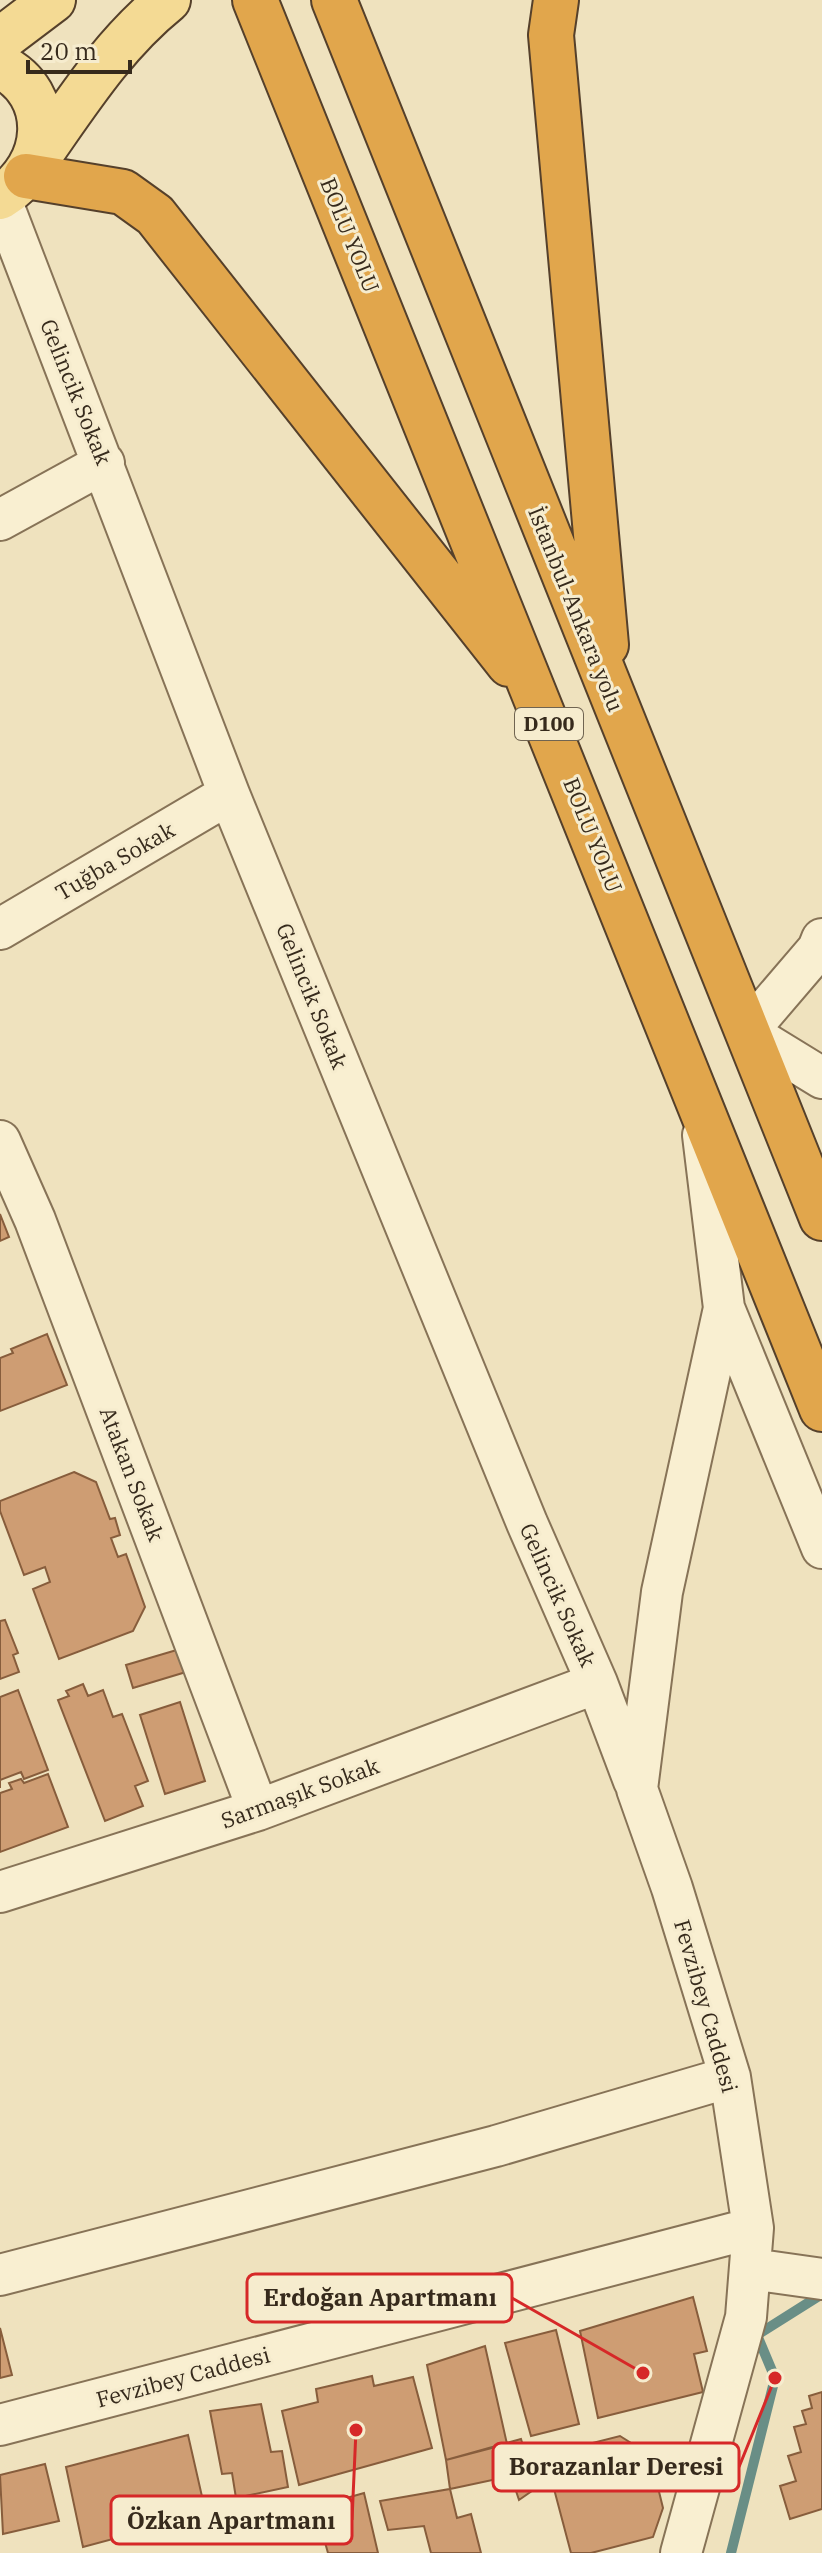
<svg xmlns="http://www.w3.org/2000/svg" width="822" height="2553" font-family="'IBM Plex Serif',serif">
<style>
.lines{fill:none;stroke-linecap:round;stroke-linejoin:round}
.stream{stroke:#698e86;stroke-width:10}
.building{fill:#ce9d73;stroke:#875d3c;stroke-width:2}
.minor-casing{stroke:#877357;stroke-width:44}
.major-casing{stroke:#55402b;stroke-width:48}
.highway-casing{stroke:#55402b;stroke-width:48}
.minor{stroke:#f9efd1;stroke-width:40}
.major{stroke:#f4da94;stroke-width:44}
.highway{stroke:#e1a64c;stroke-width:44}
.labels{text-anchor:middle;stroke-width:6;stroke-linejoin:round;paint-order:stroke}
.shield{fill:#f6ecce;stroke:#706451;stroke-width:2}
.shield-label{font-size:20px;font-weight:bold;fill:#362a1c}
.street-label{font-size:22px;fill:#362a1c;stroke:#f6ecce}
.leader{fill:none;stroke:#d62828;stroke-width:3}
.callout-dot{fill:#d62828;stroke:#f6ecce;stroke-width:3}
.callout{fill:#f6ecce;stroke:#d62828;stroke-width:3}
.callout-label{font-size:24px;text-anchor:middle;font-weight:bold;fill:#362a1c}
</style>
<rect width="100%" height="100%" fill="#efe2be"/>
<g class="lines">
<path class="stream" d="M 731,2553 L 775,2378 L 757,2335 L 822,2294"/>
</g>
<path class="building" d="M 0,1214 L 9,1237 L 0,1241 Z
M 47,1334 L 67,1385 L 0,1411 L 0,1358 L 13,1353 L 11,1349 Z
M 74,1472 L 96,1482 L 110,1519 L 115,1518 L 120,1535 L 111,1538 L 118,1557 L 126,1554 L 145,1607 L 133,1631 L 59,1659 L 33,1589 L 50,1582 L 45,1567 L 24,1575 L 0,1511 L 0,1501 Z
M 5,1620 L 18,1653 L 13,1655 L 19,1672 L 0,1679 L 0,1621 Z
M 180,1649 L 186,1672 L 133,1688 L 126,1665 Z
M 83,1684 L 88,1696 L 103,1690 L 113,1717 L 122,1714 L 148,1781 L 135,1786 L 143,1806 L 105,1821 L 58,1700 L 69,1696 L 66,1691 Z
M 18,1690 L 48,1770 L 24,1779 L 21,1772 L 0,1780 L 0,1788 L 0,1697 Z
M 180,1702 L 205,1781 L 165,1794 L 140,1715 Z
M 48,1774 L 68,1827 L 0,1852 L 0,1793 L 12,1789 L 9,1783 L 21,1779 L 24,1783 Z
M 693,2297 L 707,2351 L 694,2354 L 703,2392 L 598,2418 L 580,2331 Z
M 0,2328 L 12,2375 L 0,2378 Z
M 556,2330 L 579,2424 L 531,2436 L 505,2343 Z
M 485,2346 L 507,2444 L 446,2460 L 427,2365 Z
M 372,2376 L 374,2386 L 413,2377 L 432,2448 L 299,2485 L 282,2411 L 318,2402 L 316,2389 Z
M 822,2392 L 822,2509 L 790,2519 L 780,2486 L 796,2481 L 788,2456 L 801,2452 L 794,2427 L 806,2424 L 802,2411 L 812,2408 L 809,2396 Z
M 261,2404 L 271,2452 L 282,2451 L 288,2487 L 236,2498 L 232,2473 L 222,2474 L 210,2411 Z
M 188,2435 L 206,2514 L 83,2547 L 66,2467 Z
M 620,2436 L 650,2455 L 663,2508 L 653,2537 L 591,2553 L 571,2553 L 545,2455 Z
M 521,2439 L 536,2488 L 519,2500 L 511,2476 L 450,2489 L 446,2460 Z
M 45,2464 L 59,2521 L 3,2534 L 0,2475 Z
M 450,2489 L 457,2518 L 471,2514 L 481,2553 L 431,2553 L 424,2526 L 388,2530 L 380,2501 Z
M 364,2493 L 378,2553 L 328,2553 L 315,2507 Z"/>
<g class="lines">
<defs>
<path id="minor" d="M 0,197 L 229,794 L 527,1523 L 597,1683 L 634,1781
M 0,520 L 104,463
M 0,929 L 229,794
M 822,939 L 818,949 L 747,1032 L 822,1078
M 703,1135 L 724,1308 L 822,1548
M 0,1141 L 35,1220 L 258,1810
M 0,1892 L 258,1810 L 597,1683
M 751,2269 L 822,2279
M 0,2275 L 496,2146 L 730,2077
M 0,2425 L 753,2228 L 730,2077 L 672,1888 L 637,1789 L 662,1592 L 724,1308
M 681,2553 L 746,2317 L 753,2228"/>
<path id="major" d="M 0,40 L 53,0
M 0,66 C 57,94 50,167 0,197
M 32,166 C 74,107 111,46 168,0"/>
<path id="highway" d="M 255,0 L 822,1409
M 334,0 L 822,1218
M 556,0 L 551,35 L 606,645
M 26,176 L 123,192 L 155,215 L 509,664"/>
</defs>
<use href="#minor" class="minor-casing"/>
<use href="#major" class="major-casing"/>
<use href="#highway" class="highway-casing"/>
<use href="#minor" class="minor"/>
<use href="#major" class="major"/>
<use href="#highway" class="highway"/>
</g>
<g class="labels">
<rect class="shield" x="515" y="708" width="68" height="32" rx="6"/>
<g class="shield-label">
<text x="549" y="731">D100</text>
</g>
<g class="street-label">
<text transform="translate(350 235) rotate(68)" y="8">BOLU YOLU</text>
<text transform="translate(76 392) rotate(68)" y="8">Gelincik Sokak</text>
<text transform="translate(576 609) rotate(68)" y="8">İstanbul-Ankara yolu</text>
<text transform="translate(593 835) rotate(68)" y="8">BOLU YOLU</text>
<text transform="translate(115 861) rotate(-30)" y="8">Tuğba Sokak</text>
<text transform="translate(312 996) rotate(68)" y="8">Gelincik Sokak</text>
<text transform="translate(132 1474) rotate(69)" y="8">Atakan Sokak</text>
<text transform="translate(558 1595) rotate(66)" y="8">Gelincik Sokak</text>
<text transform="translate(300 1793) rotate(-20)" y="8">Sarmaşık Sokak</text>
<text transform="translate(706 2006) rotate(74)" y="8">Fevzibey Caddesi</text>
<text transform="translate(183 2377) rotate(-15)" y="8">Fevzibey Caddesi</text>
</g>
</g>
<path class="leader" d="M643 2373L512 2298M775 2378L739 2467M356 2430L352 2520"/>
<g class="callout-dot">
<circle cx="643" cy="2373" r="8"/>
<circle cx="775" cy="2378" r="8"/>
<circle cx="356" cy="2430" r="8"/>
</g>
<g class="callout">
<rect x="247" y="2274" width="265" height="48" rx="8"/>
<rect x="493" y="2443" width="246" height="48" rx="8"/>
<rect x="111" y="2496" width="241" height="48" rx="8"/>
</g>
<g class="callout-label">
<text x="380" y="2306">Erdoğan Apartmanı</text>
<text x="616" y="2475">Borazanlar Deresi</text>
<text x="231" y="2529">Özkan Apartmanı</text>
</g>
<path d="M28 60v12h102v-12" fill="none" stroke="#362a1c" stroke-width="4"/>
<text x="40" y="60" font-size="24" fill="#362a1c" stroke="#f6ecce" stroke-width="6" paint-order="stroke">20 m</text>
</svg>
